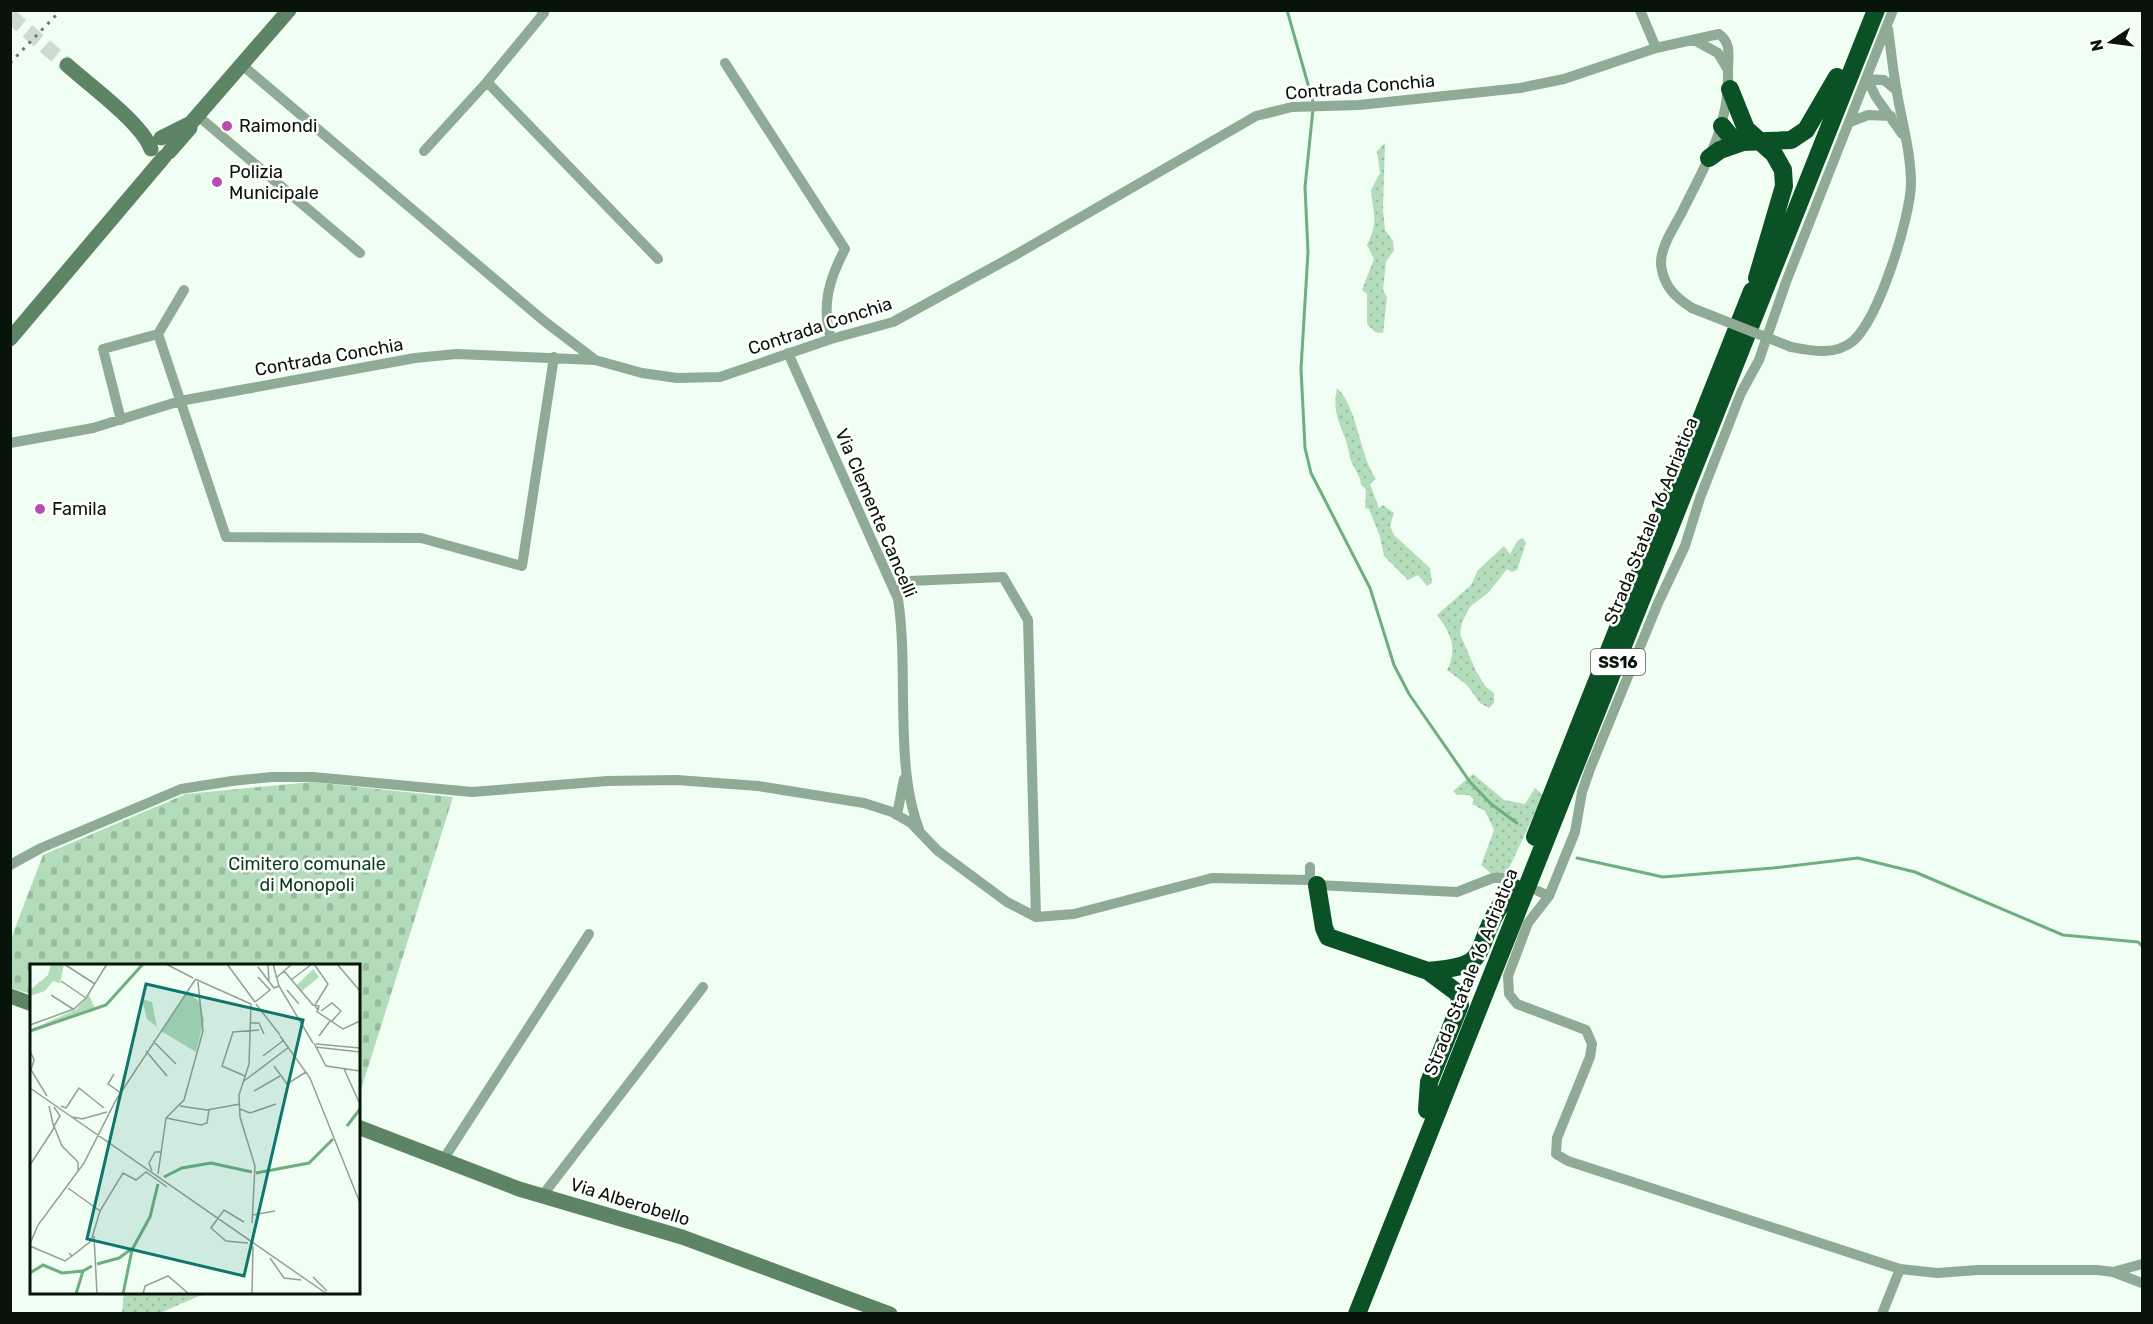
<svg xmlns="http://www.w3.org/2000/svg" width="2153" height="1324" font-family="Rubik,sans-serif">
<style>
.grass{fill:url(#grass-dots)}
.cemetery{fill:url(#cemetery-stones)}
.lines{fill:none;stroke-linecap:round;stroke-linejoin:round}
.stream{stroke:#6faf7e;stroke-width:3}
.secondary-tunnel{stroke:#cedbd0;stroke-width:15;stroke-dasharray:15 8;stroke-linecap:butt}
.street{stroke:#90ab95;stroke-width:10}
.secondary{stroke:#5c8465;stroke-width:15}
.highway{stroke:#0a5126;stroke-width:18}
.rail{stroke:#717d73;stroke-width:3;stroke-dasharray:3 6;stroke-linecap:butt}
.street-bridge{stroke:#90ab95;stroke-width:10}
.poi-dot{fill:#b74daf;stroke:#fff;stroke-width:2}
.labels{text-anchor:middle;stroke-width:5;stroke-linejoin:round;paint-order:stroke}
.shield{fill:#fff;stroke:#525a54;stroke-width:1.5}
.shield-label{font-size:16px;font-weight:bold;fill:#08130a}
.street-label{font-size:18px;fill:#08130a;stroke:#fff}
.poi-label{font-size:18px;fill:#08130a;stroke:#fff;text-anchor:start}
.park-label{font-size:18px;fill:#093c1b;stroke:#fff}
.inset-river{fill:none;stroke:#6faf7e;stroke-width:3}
.inset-road{fill:none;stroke:#94a096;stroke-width:1.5}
.view{fill:#0f766e;fill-opacity:0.15;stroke:#0f766e;stroke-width:3}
.inset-edge{fill:none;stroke:#08130a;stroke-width:3}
</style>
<defs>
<pattern id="grass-dots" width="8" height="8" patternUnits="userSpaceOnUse" patternTransform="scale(1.5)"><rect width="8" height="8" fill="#b3dcbb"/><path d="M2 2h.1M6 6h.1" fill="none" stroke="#98bc9f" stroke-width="1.8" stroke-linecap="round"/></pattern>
<pattern id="cemetery-stones" width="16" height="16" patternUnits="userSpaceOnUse" patternTransform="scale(1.5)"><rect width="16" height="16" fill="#b3dcbb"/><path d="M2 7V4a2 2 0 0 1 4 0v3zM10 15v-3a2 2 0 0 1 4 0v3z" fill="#98bc9f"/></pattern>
</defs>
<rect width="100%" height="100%" fill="#f1fef3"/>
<path class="grass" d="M 1385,143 L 1383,209 L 1385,230 L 1393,241 L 1394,250 L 1386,262 L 1383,290 L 1387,297 L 1383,333 L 1375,332 L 1367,324 L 1367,294 L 1362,290 L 1374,259 L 1367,245 C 1379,221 1373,214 1371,190 L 1380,173 L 1377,151 Z
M 1337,388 C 1359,410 1358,452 1376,479 L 1370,484 L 1379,508 L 1383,505 L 1394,513 L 1390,526 L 1394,535 L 1430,568 L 1432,583 L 1427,586 L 1418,575 L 1408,580 L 1384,556 L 1380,537 L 1369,509 L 1365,508 L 1366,489 L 1361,485 C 1360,475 1356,472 1352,463 C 1349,457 1349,450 1347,444 C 1340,421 1332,414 1337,388 Z
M 1523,538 L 1526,543 L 1517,570 L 1512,572 L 1507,569 L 1489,592 L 1470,607 L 1462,622 L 1460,634 L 1476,671 L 1486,687 L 1494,693 L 1494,703 L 1489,708 L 1480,703 L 1467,685 L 1447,670 C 1458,649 1451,633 1437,615 L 1471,585 L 1478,570 L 1504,546 L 1510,554 L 1518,540 Z
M 1473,774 L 1504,800 L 1525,804 L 1535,788 L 1543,795 L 1506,875 L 1494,876 L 1481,865 L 1494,830 L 1485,811 L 1472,804 L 1474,800 L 1469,795 L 1457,795 L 1453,791 Z
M 124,1293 L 124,1292 L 219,1293 L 199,1296 L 160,1313 L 122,1313 Z"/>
<path class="cemetery" d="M 312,782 L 453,797 L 359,1096 L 358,966 L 32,966 L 31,994 L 11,988 L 10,941 L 43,855 L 186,794 Z"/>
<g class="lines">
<path class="stream" d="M 1287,10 L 1313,102
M 1313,109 L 1305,187 L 1308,252 L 1301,369 L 1305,448 L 1311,473 L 1370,588 L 1394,665 L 1409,694 L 1470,782 L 1491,804 L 1517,823
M 1577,858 L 1663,877 L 1773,868 L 1858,858 L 1915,872 L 2063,935 L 2138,942 L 2142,946"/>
<path class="secondary-tunnel" d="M 10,16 L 67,65"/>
<path class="street" d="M 1640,10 L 1656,48
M 1694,40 L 1718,53 L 1728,70
M 725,63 L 845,249 C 829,279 821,306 831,339
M 242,65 L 544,321 L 594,359
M 1867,79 L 1876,97 L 1902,134
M 1867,79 L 1884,80 L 1897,91
M 487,82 L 658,259
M 198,116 L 360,253
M 1850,122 L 1868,115 L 1891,116
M 424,151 L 487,82 L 544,13 L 541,10
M 158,334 L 226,537 L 421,538 L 522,566 L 554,357
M 1791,347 C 1812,351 1835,356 1853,341 C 1879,318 1910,219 1911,184 C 1911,153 1902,122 1897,93 C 1893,72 1891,50 1888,29
M 788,353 L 898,599 C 909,669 894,765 919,829
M 121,420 L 103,349 L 158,334 L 184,290
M 10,443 L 93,428 L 180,401 L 415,358 L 456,354 L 595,360 L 642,373 L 677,378 L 720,377 L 831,339 L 893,322 L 1017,254 L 1256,116 L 1292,107 L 1359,105 L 1520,88 L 1564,79 L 1656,48 L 1719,34 C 1732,43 1728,57 1728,71 C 1730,127 1705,165 1681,214 C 1673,229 1660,248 1661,265 C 1664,287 1675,297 1692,308
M 893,588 L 909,581 L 1003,577 L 1028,620 L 1036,917
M 897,815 L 904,779
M 10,865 L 41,848 L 181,789 L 232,781 L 272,777 L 313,777 L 472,792 L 607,781 L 677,780 L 758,786 L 864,803 L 892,812 L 911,823 L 938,851 L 1007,902 L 1036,917 L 1074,914 L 1212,878 L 1310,880 L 1317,885 L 1457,892 L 1493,878 L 1503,878
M 1310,880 L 1310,867
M 1538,891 L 1549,896
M 443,1160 L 589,934
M 542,1196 L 703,987
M 1900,1269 L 1937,1273 L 1978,1270 L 2097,1270 L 2113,1272 L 2142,1283
M 2113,1272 L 2142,1264
M 1882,1314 L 1900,1269 L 1568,1161 L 1556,1154 L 1557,1138 L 1590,1057 L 1592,1044 L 1586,1030 L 1517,1004 L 1509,994 L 1508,976 L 1528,923 L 1549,896 L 1575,832 L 1582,792 L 1590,769 L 1658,603 L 1685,546 L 1700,498 L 1741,393 L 1759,360 L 1786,282 L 1893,10"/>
<path class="secondary" d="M 67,65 C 88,84 142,123 151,149
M 161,138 L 191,123 L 289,10
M 169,152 L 190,128
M 10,339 L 164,157
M 10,996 L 32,1004
M 358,1127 L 519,1189 L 682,1237 L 890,1314"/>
<path class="highway" d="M 1730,89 L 1746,129 L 1774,154 L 1783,170 L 1784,186 L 1757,278
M 1722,126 L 1731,137 L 1743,142
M 1709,158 L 1720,150 L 1743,142 L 1791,140 L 1806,130 L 1837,77
M 1535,837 L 1752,291
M 1317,885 L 1324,928 L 1328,937 L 1428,971 L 1459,994 L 1460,1005 L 1429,1082 L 1427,1110
M 1428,971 C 1491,966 1472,955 1497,911 C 1502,903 1509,895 1515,888
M 1357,1314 L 1876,10"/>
<path class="rail" d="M 10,63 L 61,10"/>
<path class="street-bridge" d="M 1692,308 L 1791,347"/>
</g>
<g class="poi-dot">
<circle cx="227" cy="126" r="6"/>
<circle cx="217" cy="182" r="6"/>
<circle cx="40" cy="509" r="6"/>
</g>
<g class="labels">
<rect class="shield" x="1591" y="649" width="54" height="26" rx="4.5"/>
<g class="shield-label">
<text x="1618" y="668">SS16</text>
</g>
<g class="street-label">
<text transform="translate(1360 87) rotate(-5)" y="6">Contrada Conchia</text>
<text transform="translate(820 326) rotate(-18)" y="6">Contrada Conchia</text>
<text transform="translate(329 357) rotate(-10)" y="6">Contrada Conchia</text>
<text transform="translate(876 513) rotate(67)" y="6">Via Clemente Cancelli</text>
<text transform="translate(1651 521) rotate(-68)" y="6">Strada Statale 16 Adriatica</text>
<text transform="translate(1471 972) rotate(-68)" y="6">Strada Statale 16 Adriatica</text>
<text transform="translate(630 1202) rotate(17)" y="6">Via Alberobello</text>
</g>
<g class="poi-label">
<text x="239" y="132">Raimondi</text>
<text x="229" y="178">Polizia<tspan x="229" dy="21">Municipale</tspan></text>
<text x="52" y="515">Famila</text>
</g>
<g class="park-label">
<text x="307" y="870">Cimitero comunale<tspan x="307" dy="21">di Monopoli</tspan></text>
</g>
</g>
<g transform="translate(30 964)">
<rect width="330" height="330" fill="#f1fef3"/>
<path d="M 21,0 L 34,0 L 30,19 L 23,17 L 15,27 L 0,32 L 0,26 L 18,11 ZM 283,5 L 289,13 L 272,27 L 267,21 ZM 59,31 L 65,44 L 62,46 L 0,66 L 47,45 ZM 112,35 L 122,38 L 127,63 L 117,55 Z" fill="#b3dcbb"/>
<path d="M 157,28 L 170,38 L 174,56 L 166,88 L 131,67 Z" fill="#b3dcbb"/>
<path class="inset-river" d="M 0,67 L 76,41 L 113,0M 317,162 L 330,145M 226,209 L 279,199 L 303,175M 134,213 L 152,204 L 181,199 L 222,208M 67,300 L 89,294 L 103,284 L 120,253 L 128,220M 0,309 L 13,301 L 32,309 L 53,307M 46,330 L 53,307 L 62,302M 93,330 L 102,286"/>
<path class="inset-road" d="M 34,0 L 65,20M 136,0 L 163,14M 197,0 L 225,38M 238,0 L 239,18M 243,0 L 249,22 L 283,79M 284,0 L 298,20 L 285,41M 307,0 L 330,27M 228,3 L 244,24 L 249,22M 254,7 L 283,41 L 289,42 L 288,46 L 285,42M 246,14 L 262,0M 165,15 L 221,40M 261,16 L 282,0M 31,17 L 56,34M 257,26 L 269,40M 21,31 L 43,45M 225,38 L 240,26 L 228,13M 221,40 L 219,100 L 209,131 L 210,153 L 225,202 L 222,259M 226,40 L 250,71M 286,47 L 313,65 L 330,57M 291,47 L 302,39 L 311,47 L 301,58M 220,59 L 229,59 L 234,70M 0,61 L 44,45 L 56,34 L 77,0M 250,72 L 280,114 L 330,239M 289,72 L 300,57M 123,77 L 146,100M 284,79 L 296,102 L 330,107M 286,80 L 330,84M 285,83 L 330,88M 0,87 L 4,96 L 1,106 L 17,132M 116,87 L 137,112M 233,92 L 254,76M 244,102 L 257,120 L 276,108M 314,105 L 329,138M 84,110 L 78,120 L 91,129M 215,112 L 192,102 L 203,68 L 229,66M 214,117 L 259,83M 0,124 L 297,330M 224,127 L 250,112M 31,142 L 36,144 L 49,124 L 74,144M 150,142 L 177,146 L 210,140M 210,145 L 220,149 L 246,140M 43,153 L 52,155 L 77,148M 136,154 L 171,161 L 177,159 L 179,146M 24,162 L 32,182 L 48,198 L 48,207M 24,162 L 30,152 L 24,143M 0,201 L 24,164 L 19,142M 122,207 L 119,199 L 125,188 L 132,188M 128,210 L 136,154 L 154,136 L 173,67 L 168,18M 38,224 L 70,247 L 93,209 L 106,216 L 116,208 L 137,223M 222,251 L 245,247M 214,258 L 194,246 L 181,264 L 196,277 L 218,279M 64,272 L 67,330M 0,280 L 8,261 L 54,199 L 86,136 L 165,16M 0,282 L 35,297 L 42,292M 39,289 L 42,292 L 61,277 L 70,247M 240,294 L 254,314 L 271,316M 283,313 L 297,327M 113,330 L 115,322 L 138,312 L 159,330M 222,330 L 223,282"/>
<path class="view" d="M 116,20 L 273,56 L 214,312 L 57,275 Z"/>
<rect width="330" height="330" class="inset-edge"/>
</g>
<rect width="2153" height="1324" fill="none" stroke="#08130a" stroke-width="24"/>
<g transform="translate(2111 42) rotate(257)" stroke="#ffffff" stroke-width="4.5" paint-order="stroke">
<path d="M0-4.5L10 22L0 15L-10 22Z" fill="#08130a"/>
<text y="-9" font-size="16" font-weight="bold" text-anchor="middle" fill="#08130a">N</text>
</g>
</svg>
